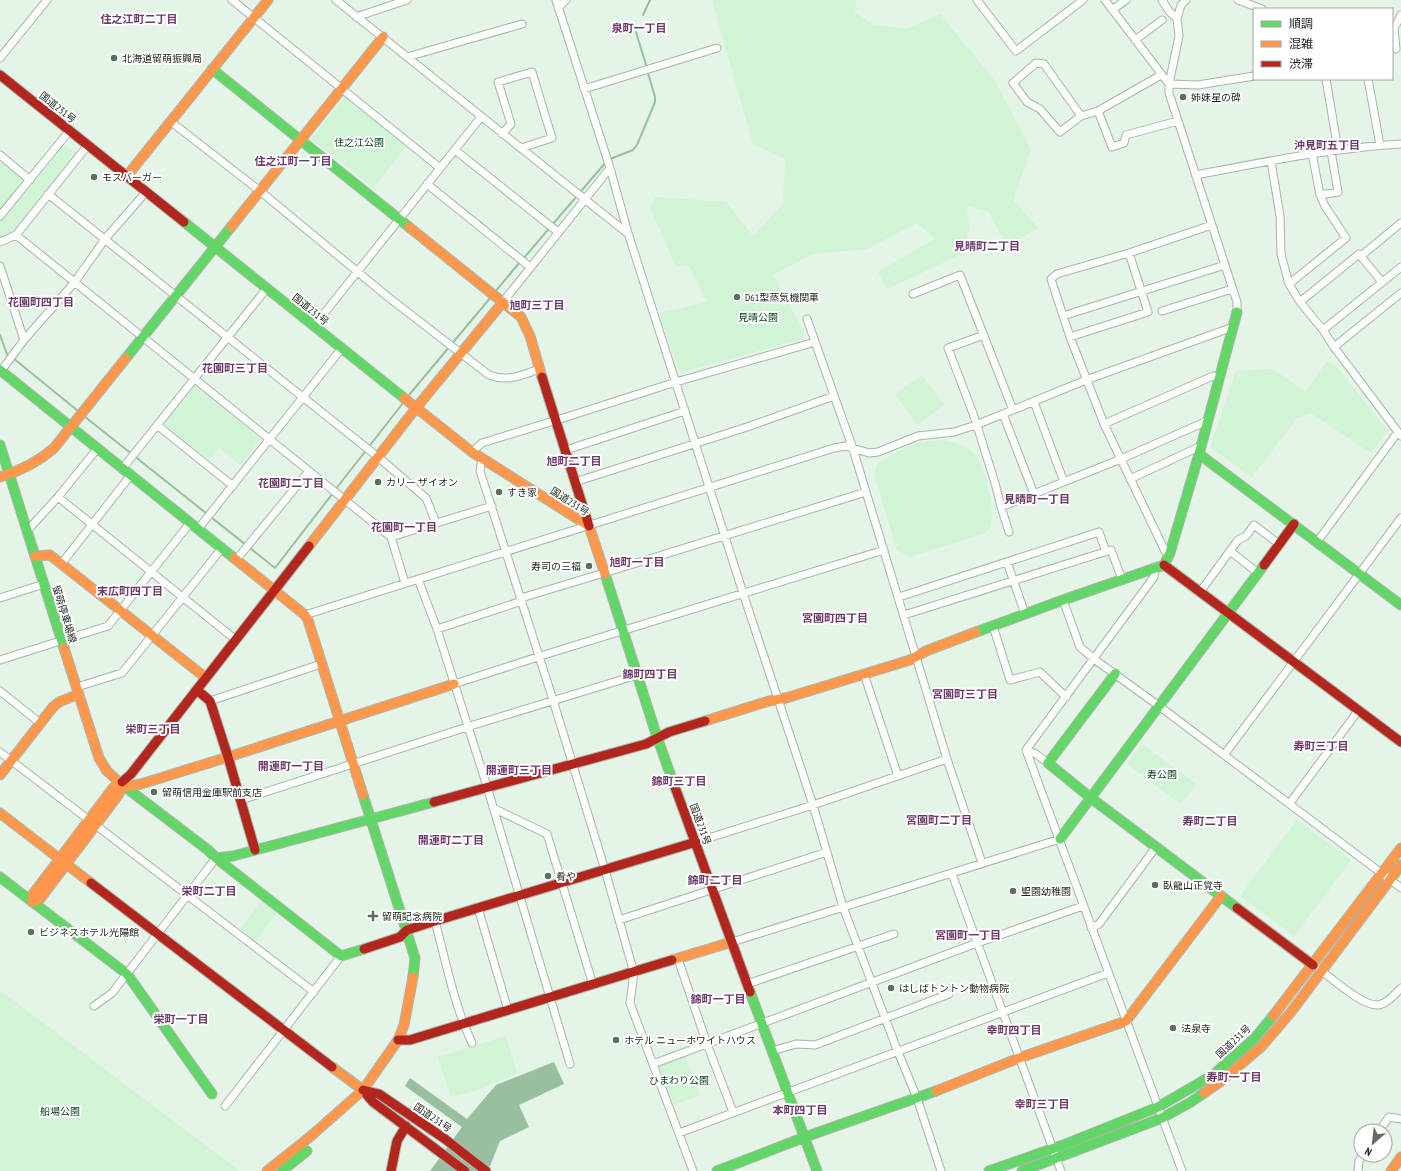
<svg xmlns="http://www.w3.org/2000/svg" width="1401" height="1171" font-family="'PT Sans Narrow','Noto Sans JP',sans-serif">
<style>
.green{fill:#d0f4d5}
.water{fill:#98c09f}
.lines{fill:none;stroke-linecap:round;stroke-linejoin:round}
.stream{stroke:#98c09f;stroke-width:2}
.street-casing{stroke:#a9b5ab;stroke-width:9}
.fast-casing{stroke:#a9b5ab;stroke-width:11}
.slow-casing{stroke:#a9b5ab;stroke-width:11}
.jam-casing{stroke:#a9b5ab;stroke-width:11}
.street{stroke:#fbfdfb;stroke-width:7}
.fast{stroke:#63d668;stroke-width:9}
.slow{stroke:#ff974d;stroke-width:9}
.jam{stroke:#b3261e;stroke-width:9}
.poi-dot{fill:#606d62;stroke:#fff;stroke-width:1.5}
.labels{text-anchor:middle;stroke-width:4;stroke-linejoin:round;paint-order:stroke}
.poi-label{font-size:10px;fill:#19241b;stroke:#fff;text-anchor:start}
.street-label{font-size:10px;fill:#19241b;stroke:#fff}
.park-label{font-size:10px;fill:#003e16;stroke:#fff}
.neighbourhood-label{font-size:11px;font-weight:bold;fill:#6d396a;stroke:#fff}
</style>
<rect width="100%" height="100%" fill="#e4f4e6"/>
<path class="green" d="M 712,0 L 856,0 L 855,12 L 873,25 L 908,29 L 940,14 L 996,82 L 1031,150 L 1013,200 L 1038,228 L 1008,246 L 988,212 L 967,205 L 969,228 L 964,253 L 887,289 L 878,272 L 935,239 L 917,223 L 867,249 L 812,254 L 773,275 L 805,334 L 802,339 L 680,373 L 659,313 L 707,302 L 689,266 L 676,266 L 650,208 L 655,197 L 726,202 L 753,236 L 783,204 L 785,159 L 753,144 Z
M 345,96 L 407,145 L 374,188 L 311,139 Z
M 64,145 L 77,153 L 16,230 L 0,239 L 0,160 L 31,186 Z
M 1326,362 L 1336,366 L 1388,431 L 1371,453 L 1311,413 L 1297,418 L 1252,477 L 1210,447 L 1236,371 L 1273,369 L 1306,392 Z
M 922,375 L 944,405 L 917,425 L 895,394 Z
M 195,385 L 261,439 L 240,465 L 219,447 L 209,460 L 164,424 Z
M 941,440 C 952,442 964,444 972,452 C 986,465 995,507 991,525 C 990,528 987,531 985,533 L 910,557 L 897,550 L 874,474 L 877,465 L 897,452 L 918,443 Z
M 1142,744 L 1196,784 L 1181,804 L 1127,764 Z
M 1297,820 L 1351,860 L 1294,936 L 1240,896 Z
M 262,900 L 277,912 L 256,941 L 240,929 Z
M 1,991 L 240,1171 L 0,1171 L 0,993 Z
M 506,1036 L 517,1073 L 475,1091 L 451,1097 L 438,1057 Z
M 685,1056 L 700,1095 L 674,1105 L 659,1065 Z"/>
<path class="water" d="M 554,1062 L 564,1084 L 519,1105 L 529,1127 L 500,1141 L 490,1166 L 487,1171 L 430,1171 L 462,1127 L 405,1086 L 410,1078 L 467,1119 L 496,1085 Z"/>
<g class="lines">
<path class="stream" d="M 643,15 L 650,0
M 636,32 L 646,65
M 610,159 L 633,150 L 637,145 L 655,102 L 655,97 L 648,73
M 523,259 L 606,162
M 495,292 L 520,262
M 0,335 L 7,354 L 9,356
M 13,358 L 78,411
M 409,395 L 491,297
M 84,416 L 275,568 L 333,493
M 335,490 L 403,403"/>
<defs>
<path id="street" d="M 232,0 L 440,168
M 336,0 L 627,233
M 556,0 L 610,168 L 628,233 L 743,593 L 813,805 L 843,907 L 898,1052 L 917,1098 L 941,1171
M 977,0 L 1016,51 L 1083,0
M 1105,0 L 1169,84 L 1198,85 L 1254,76
M 1162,0 L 1169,11 L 1177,19
M 1186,0 L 1181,5 L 1177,19 L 1179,36 L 1169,84 L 1169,93 L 1237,302 L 1237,312
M 1238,0 L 1262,9
M 558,8 L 566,0
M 1112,10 L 1126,0
M 356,17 L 407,0
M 1135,40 L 1162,20
M 1396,49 L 1394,29 L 1401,15
M 407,57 L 522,24
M 0,58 L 47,0
M 1326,79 L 1338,150
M 1368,79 L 1380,145
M 584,89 L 717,48
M 1098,111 L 1112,147 L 1124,143 L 1126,135 L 1178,121
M 1081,116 L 1044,64 L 1036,63 L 1013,83 L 1027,102 L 1040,109 L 1060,132 L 1081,116 L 1098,111 L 1161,75
M 170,121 L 260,191 L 388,297 L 489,375 C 507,382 521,376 539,369
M 502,134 L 511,124 L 498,82 L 532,72 L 552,138 L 521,148
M 455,150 L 558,232
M 0,155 L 30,180
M 1271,161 L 1280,216 L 1281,254 L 1289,284 L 1300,302 L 1323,330 L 1334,347 L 1401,436
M 1196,175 C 1264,162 1332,148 1401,144
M 427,184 L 530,267
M 48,194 L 378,457 L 426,498 L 436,523
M 1320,195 L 1338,192 L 1331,151
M 0,216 L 70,130
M 16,235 L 391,537 L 405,583
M 0,242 L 16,235 L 88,145
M 1361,256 L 1401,223
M 0,266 L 24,340
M 1289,284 L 1346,238 L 1325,206 L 1320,195 L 1312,153
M 913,294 L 960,275 L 1013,410
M 503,302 L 610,168
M 1300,302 L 1359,254 L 1382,282
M 1162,311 L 1232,289
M 1063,316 L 1225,265
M 807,319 L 853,449 L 947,759 L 982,863
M 314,326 L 481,117
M 1323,330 L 1401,267
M 984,335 L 948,348 L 974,416 L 995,483 L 1001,507 L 1009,532
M 1070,337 L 1148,312 L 1129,253
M 1334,347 L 1401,293
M 1,371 L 24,340 L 74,283 L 105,239 L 146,192
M 1034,402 L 1064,482
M 1003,414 L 1034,494
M 1104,424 L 1213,376 L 1220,377
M 157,425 L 233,486
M 566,450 L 685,411
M 472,452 L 482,443 L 557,420 L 676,382 L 815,342
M 482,458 L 480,471 L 553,700 L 605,870 L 634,973 L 630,1003 L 693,1171
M 122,469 L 267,288
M 1130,479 L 1201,446
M 575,482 L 747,427 L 834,396
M 58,497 L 236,640
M 1001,507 L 1121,459 L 1207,421
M 198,529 L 342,348
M 27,531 L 58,497 L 97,449
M 391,537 L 492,506
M 1317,542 L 1398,432
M 1230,551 L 1258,573
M 1170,553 L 1165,551 L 1104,424 L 1070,337 L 1051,279 L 1057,274 L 1129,253 L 1212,225
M 236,560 L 309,471
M 1007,562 L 1025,614
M 62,563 L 130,476
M 1155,567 L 1154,577 L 1026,750 L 1182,1171
M 418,579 L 437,629 L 485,780 L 570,1064
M 1200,592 L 1238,540 L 1246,536 L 1254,525 L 1279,544
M 899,597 L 1099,532 L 1106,552
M 0,598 L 44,584
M 521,598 L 604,573 L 866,492
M 1063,600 L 1080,647 L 1094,659 L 1159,706 L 1401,888
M 305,615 L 834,448 L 846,446 L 869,453 L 878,452 L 918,436 L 954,432 L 976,425 L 1086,380 L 1233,327
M 904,615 L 1111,550 L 1122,579
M 993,626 L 1010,680 L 1040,672 L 1066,697
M 437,629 L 522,601
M 0,660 L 108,626 L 190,523
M 864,674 L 898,776
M 454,684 L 547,654 L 884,550
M 77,687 L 122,673 L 222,548
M 0,691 L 40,723
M 210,701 L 321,664
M 1026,750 L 1036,754 L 1048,763
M 0,752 L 314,992
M 1224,755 L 1401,518
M 241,800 L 467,727 L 637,675
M 1290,803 L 1358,711
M 493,808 L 547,834 L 593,985
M 696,842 L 813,805 L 947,759
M 952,874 L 1061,1171
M 478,908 L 508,1010
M 619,920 L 827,852
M 435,921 C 446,962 454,1005 472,1043
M 1091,928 L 1099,924 L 1156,847
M 732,942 L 1060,839
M 678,959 L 707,1044 L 733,1112
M 1320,970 C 1333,979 1363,1007 1379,1005 C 1388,1003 1395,994 1401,988
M 747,984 L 894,934
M 94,1006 L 112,993 L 216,858
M 772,1051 L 796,1044 L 815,1045 L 949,994
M 653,1064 L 977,943 L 1083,906
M 225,1106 L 341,956
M 1379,1131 L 1389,1117 L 1401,1119
M 679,1133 L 1108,973
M 1358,1171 L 1359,1161 L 1363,1155"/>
<path id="fast" d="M 212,69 L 409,227
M 184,222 L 404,398
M 126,358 L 231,227
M 0,370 L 234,558
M 0,445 L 64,648
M 1199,454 L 1401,605
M 1164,565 L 1170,553 L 1199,454 L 1237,312
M 605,574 L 657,737 L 672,779
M 976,632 L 1063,600 L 1164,565
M 1115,674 L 1048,763 L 1091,798 L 1237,908
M 122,782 L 120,783 L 208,850 L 216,858 L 341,956 L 364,949
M 363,795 L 415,958 L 413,977
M 1060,839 L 1264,565
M 216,858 L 233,856 L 434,802
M 0,877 L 127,974 L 212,1094
M 750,992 L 817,1171
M 282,1171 L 307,1151
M 717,1171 L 805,1137 L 936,1091
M 989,1171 L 1063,1145 L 1158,1107 L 1213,1075 L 1254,1039 L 1273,1016
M 1022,1171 L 1162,1118 L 1191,1102 L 1204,1093"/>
<path id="slow" d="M 127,176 L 268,0
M 231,227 L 383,37
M 409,227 L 521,317 L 530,336 L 542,377
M 404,398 L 472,452 L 589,526 L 605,574
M 0,477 C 20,471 38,462 54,448 L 126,358
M 309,546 L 416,408 L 503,302
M 35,556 L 50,555 L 206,678
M 234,558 L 305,615 L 308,620 L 363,795
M 64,648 L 99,758 L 107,771 L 120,783
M 705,721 L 769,701 L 786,698 L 910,660 L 926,651 L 976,632
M 0,775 L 53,707 L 59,702 L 79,694
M 120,783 L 119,794 L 40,899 L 32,902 L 33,894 L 113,788 Z
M 125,787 L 141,784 L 228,757 L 454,684
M 0,813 L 91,883
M 672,960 L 732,942
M 1273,1016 L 1401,848
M 332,1067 L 363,1090 L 398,1040 L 404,1025 L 413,977
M 936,1091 L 1019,1058 L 1126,1021 L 1221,896
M 1204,1093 L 1220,1082 L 1262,1046 L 1291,1012 L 1401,865
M 267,1171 L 311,1136 L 363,1090
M 1391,1171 L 1401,1157"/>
<path id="jam" d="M 0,75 L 184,222
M 542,377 L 589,526
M 1164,565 L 1401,742
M 1264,565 L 1294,524
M 197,690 L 210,701 L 228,757 L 255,850
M 672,779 L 750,992
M 122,782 L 131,774 L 309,546
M 434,802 L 646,744 L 669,732 L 705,721
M 91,883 L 332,1067
M 1237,908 L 1313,965
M 364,949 L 400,937 L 407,930 L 435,921 L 696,842
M 398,1040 L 410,1040 L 672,960
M 363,1090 L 379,1094 L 445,1139 L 486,1171
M 367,1095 L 373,1102 L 465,1171
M 391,1171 L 397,1141 L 406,1126"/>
</defs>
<use href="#street" class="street-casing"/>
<use href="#fast" class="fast-casing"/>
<use href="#slow" class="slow-casing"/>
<use href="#jam" class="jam-casing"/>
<use href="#street" class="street"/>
<use href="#fast" class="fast"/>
<use href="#slow" class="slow"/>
<use href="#jam" class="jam"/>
</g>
<g class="poi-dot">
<circle cx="114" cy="58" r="4"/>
<circle cx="1183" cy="97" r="4"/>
<circle cx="94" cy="177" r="4"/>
<circle cx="737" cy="297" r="4"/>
<circle cx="378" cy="482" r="4"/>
<circle cx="499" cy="492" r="4"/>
<circle cx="589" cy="566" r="4"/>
<circle cx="154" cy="792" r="4"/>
<circle cx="548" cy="876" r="4"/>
<circle cx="1155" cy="885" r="4"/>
<circle cx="1013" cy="891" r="4"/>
<path d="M371 910h4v4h4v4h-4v4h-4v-4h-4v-4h4z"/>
<circle cx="31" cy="932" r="4"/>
<circle cx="891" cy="988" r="4"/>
<circle cx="1173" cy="1028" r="4"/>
<circle cx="616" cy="1040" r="4"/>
</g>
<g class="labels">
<g class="poi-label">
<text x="122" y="62">北海道留萌振興局</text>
<text x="1191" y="101">姉妹星の碑</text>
<text x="102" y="181">モスバーガー</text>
<text x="745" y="301">D61型蒸気機関車</text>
<text x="386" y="486">カリー ザイオン</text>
<text x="507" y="496">すき家</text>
<text x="581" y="570" text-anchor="end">寿司の三福</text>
<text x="162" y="796">留萌信用金庫駅前支店</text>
<text x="556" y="880">肴や</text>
<text x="1163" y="889">臥龍山正覚寺</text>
<text x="1021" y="895">聖園幼稚園</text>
<text x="382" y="920">留萌記念病院</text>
<text x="39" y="936">ビジネスホテル光陽館</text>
<text x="899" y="992">はしばトントン動物病院</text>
<text x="1181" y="1032">法泉寺</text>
<text x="624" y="1044">ホテル ニューホワイトハウス</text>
</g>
<g class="street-label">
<text transform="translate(58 107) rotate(38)" y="4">国道231号</text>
<text transform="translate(311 309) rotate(39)" y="4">国道231号</text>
<text transform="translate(570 501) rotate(33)" y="4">国道231号</text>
<text transform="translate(65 614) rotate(73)" y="4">留萌停車場線</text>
<text transform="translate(701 824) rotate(70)" y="4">国道231号</text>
<text transform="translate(1233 1041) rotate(-43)" y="4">国道231号</text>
<text transform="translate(433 1117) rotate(34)" y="4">国道231号</text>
</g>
<g class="park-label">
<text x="359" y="146">住之江公園</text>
<text x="758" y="321">見晴公園</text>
<text x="1162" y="778">寿公園</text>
<text x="679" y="1084">ひまわり公園</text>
<text x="60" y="1115">船場公園</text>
</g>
<g class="neighbourhood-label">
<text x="139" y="23">住之江町二丁目</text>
<text x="639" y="32">泉町一丁目</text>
<text x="1327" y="149">沖見町五丁目</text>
<text x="293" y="165">住之江町一丁目</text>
<text x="987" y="250">見晴町二丁目</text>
<text x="41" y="306">花園町四丁目</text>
<text x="537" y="309">旭町三丁目</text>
<text x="235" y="372">花園町三丁目</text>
<text x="574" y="465">旭町二丁目</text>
<text x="291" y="487">花園町二丁目</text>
<text x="1037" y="503">見晴町一丁目</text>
<text x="404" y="531">花園町一丁目</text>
<text x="637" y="566">旭町一丁目</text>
<text x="130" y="595">末広町四丁目</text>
<text x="835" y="622">宮園町四丁目</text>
<text x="650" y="678">錦町四丁目</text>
<text x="965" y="698">宮園町三丁目</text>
<text x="153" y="733">栄町三丁目</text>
<text x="1321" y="750">寿町三丁目</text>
<text x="291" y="770">開運町一丁目</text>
<text x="519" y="774">開運町三丁目</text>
<text x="679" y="785">錦町三丁目</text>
<text x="939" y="824">宮園町二丁目</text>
<text x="1210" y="825">寿町二丁目</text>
<text x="451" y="844">開運町二丁目</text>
<text x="715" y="884">錦町二丁目</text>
<text x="209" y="895">栄町二丁目</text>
<text x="968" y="939">宮園町一丁目</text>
<text x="718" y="1003">錦町一丁目</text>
<text x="181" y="1023">栄町一丁目</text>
<text x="1014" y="1034">幸町四丁目</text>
<text x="1234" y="1081">寿町一丁目</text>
<text x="1042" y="1108">幸町三丁目</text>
<text x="800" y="1114">本町四丁目</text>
</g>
</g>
<rect x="1253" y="8" width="140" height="72" fill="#ffffff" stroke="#a3a7a4"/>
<rect x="1261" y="21" width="20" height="6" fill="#63d668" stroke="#a3a7a4"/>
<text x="1289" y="28" font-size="12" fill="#19241b">順調</text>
<rect x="1261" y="41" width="20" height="6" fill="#ff974d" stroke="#a3a7a4"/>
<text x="1289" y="48" font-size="12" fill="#19241b">混雑</text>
<rect x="1261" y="61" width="20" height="6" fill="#b3261e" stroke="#a3a7a4"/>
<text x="1289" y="68" font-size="12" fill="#19241b">渋滞</text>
<g transform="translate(1373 1143) rotate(208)"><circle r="19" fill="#ffffff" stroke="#a3a7a4"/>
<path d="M0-3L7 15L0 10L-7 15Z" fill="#606d62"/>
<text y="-6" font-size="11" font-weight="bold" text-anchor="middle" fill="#19241b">N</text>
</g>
</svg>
